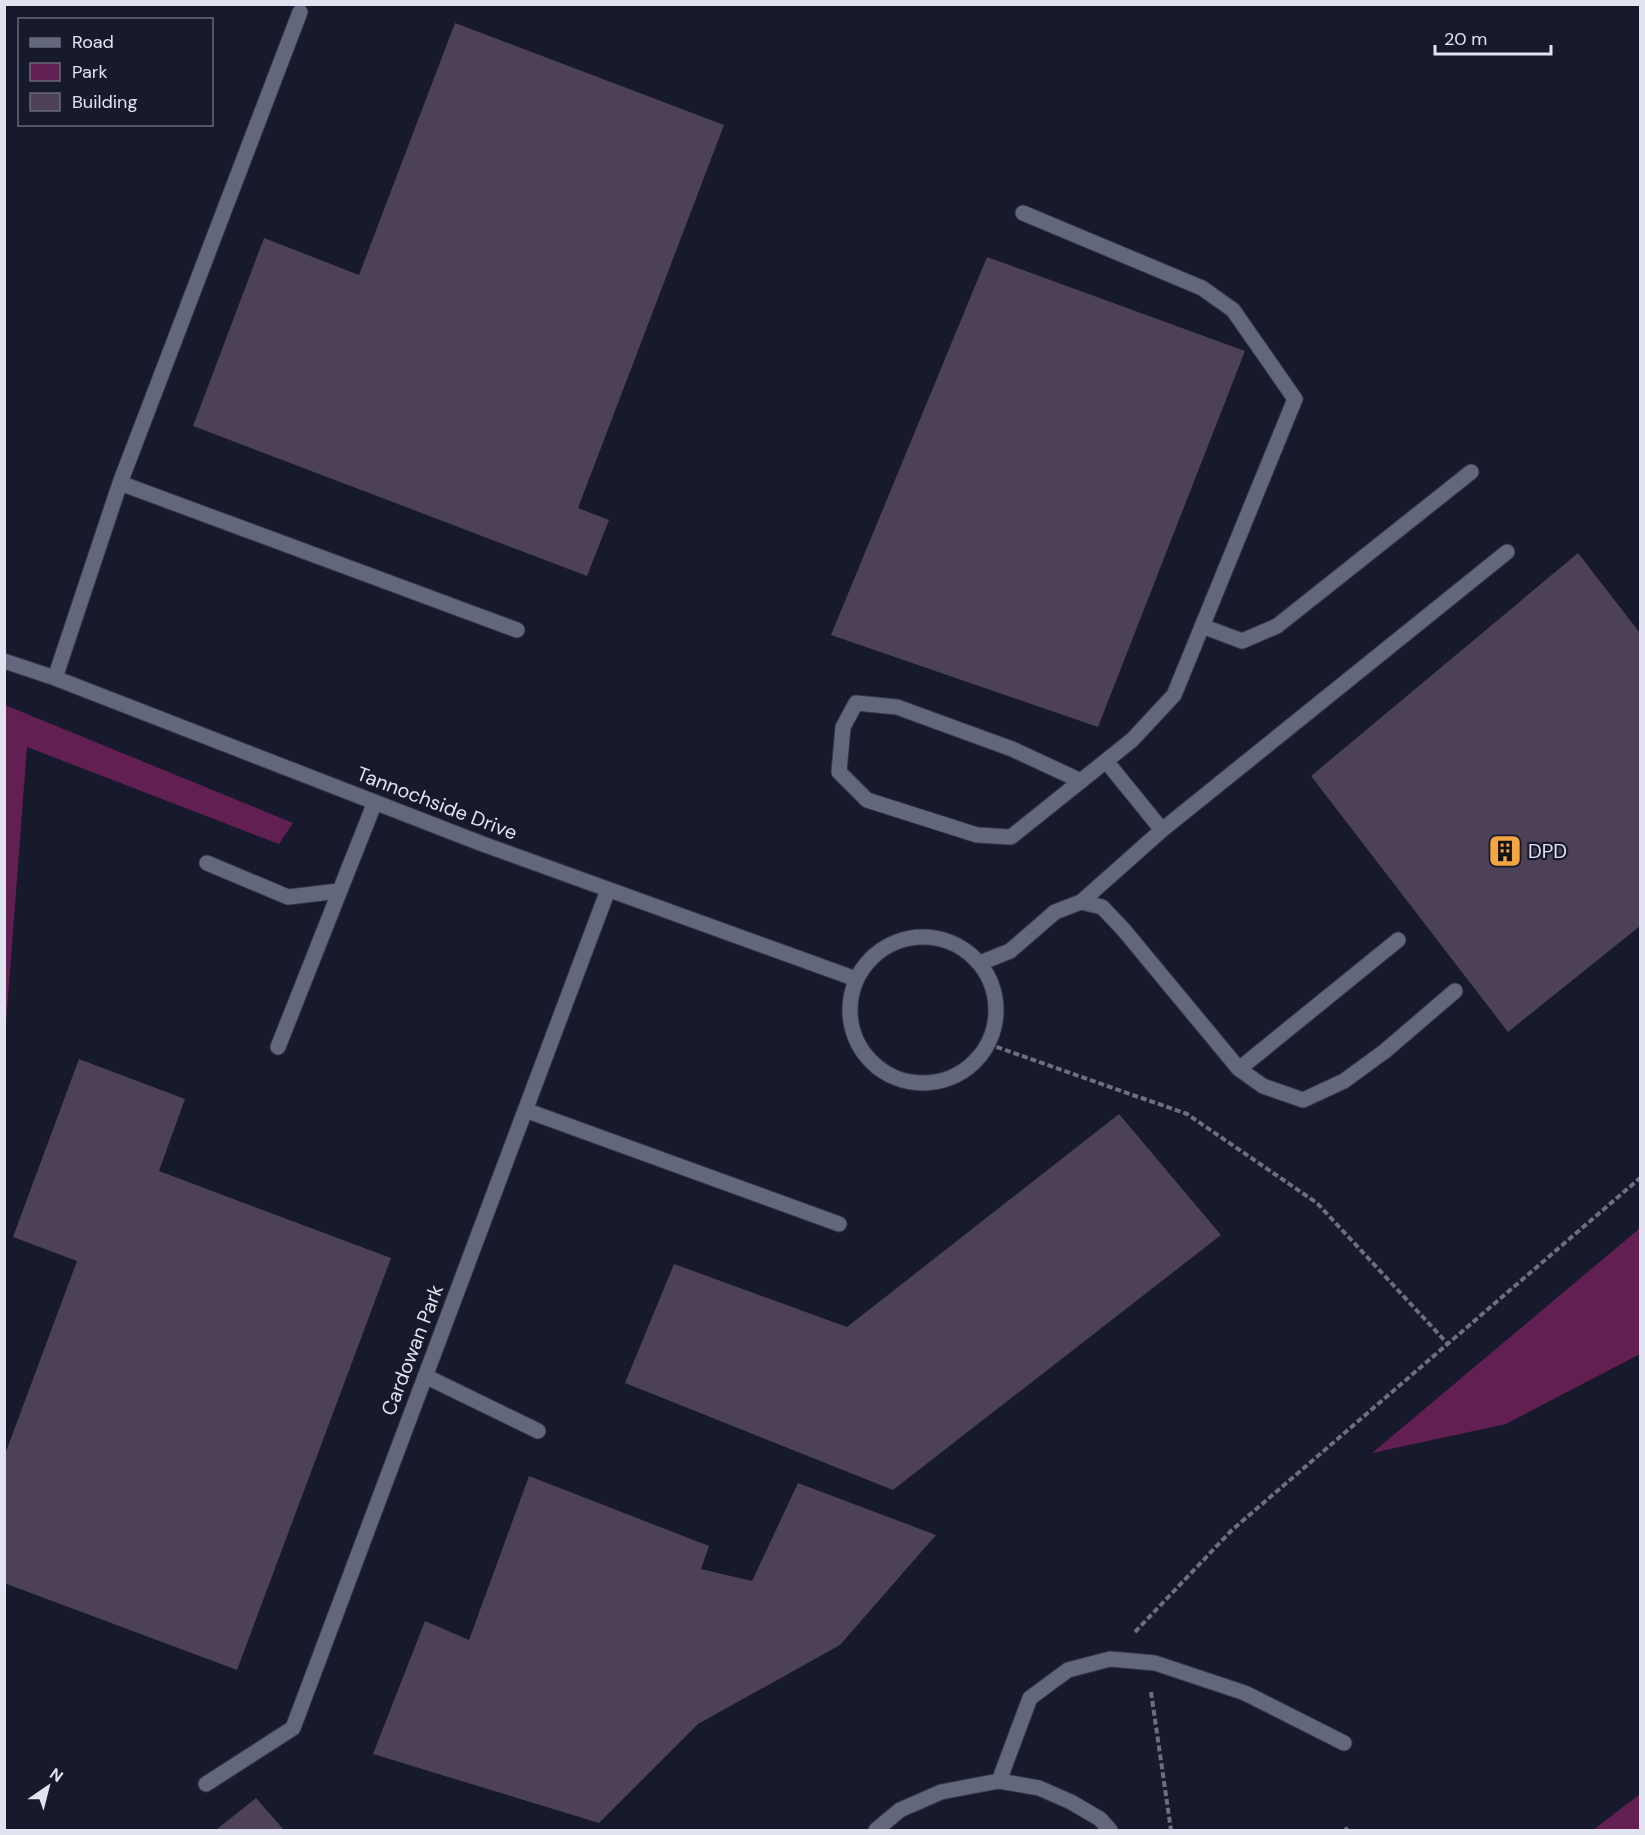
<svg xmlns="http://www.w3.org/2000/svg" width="1645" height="1835" font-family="'DM Sans',sans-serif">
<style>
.green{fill:#621f51}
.building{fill:#4c4156}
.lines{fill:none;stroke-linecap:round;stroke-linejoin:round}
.minor-casing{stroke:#353544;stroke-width:17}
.path{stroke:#6d6f7f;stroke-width:4;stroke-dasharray:6 3;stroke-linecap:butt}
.minor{stroke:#63677e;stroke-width:15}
.labels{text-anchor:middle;stroke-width:4.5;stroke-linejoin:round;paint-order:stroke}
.street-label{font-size:20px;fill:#e1e3f0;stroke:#17192c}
.poi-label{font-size:20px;fill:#e1e3f0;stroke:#17192c;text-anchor:start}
</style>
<rect width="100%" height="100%" fill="#17192c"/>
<path class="green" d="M 5,705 L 293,823 L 279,844 L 27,747 L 5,1037 Z
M 1640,1228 L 1640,1354 L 1506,1424 L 1372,1453 Z
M 1640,1794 L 1640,1830 L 1593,1830 Z"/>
<path class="building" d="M 455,23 L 724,125 L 578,508 L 609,520 L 587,576 L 193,426 L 264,238 L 359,275 Z
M 987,257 L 1245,351 L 1098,727 L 831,635 Z
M 1578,553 L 1640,633 L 1640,926 L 1508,1032 L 1311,776 Z
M 79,1059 L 185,1099 L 159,1171 L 391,1258 L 237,1670 L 4,1583 L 4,1457 L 77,1261 L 13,1237 Z
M 1119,1114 L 1221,1235 L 893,1490 L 625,1383 L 674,1264 L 847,1327 Z
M 529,1476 L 709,1546 L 701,1569 L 752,1581 L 798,1483 L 936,1535 L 840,1645 L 698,1724 L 599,1823 L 373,1754 L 425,1621 L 469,1640 Z
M 256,1798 L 284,1830 L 216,1830 Z"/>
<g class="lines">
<defs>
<path id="minor" d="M 1023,213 L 1202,288 L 1233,310 L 1295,399 L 1174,695 L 1132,740 L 1011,837 L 977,835 L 867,800 L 839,772 L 843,727 L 856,703 L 897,707 L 1012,749 L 1081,781
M 120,483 L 517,630
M 1202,626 L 1242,641 L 1277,626 L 1471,472
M 4,661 L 55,678 L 480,843 L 856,979
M 55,678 L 120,483 L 300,12
M 1162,830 L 1507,552
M 207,863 L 288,897 L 339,891
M 1081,902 L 1162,830 L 1106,761
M850 1010a73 73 0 1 1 146 0a73 73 0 1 1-146 0Z
M 980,963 L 1010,951 L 1055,912 L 1081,902 L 1102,907 L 1123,929 L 1239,1069 L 1263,1086 L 1303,1100 L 1344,1081 L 1385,1051 L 1455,991
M 278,1047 L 375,802
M 1239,1069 L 1398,940
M 525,1110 L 839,1224
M 425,1376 L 538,1431
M 999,1781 L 1030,1698 L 1068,1670 L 1110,1659 L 1155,1663 L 1245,1693 L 1344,1743
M 206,1784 L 293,1728 L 608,890
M 876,1830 L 900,1810 L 941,1792 L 999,1781 L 1039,1788 L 1071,1802 L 1100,1819 L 1110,1830"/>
</defs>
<use href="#minor" class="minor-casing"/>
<path class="path" d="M 988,1044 L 1187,1114 L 1317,1203 L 1447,1343
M 1135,1632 L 1232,1530 L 1640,1178
M 1151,1692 L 1171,1830
M 1345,1830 L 1348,1828"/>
<use href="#minor" class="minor"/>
</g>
<defs>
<symbol id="building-square" viewBox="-11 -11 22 22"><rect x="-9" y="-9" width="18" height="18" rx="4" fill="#f2a541" stroke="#17192c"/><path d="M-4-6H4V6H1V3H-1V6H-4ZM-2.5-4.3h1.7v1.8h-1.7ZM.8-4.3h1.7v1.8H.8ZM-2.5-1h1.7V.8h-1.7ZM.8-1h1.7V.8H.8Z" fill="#111"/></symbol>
</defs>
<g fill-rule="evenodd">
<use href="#building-square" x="1486" y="832" width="38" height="38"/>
</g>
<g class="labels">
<g class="street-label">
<text transform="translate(437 803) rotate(21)" y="7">Tannochside Drive</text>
<text transform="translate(412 1350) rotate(-69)" y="7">Cardowan Park</text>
</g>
<g class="poi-label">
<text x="1528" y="858">DPD</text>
</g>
</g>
<rect width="1645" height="1835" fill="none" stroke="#e1e3f0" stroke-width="12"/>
<rect x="18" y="18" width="195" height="108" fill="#17192c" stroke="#686a7a" stroke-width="1.5"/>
<rect x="30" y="38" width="30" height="9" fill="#63677e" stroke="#686a7a" stroke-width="1.5"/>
<text x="72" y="48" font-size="18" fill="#e1e3f0">Road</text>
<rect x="30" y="63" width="30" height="18" fill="#621f51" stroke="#686a7a" stroke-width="1.5"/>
<text x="72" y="78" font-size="18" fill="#e1e3f0">Park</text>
<rect x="30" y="93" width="30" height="18" fill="#4c4156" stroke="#686a7a" stroke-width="1.5"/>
<text x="72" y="108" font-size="18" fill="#e1e3f0">Building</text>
<g transform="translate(48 1787) rotate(35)" stroke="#17192c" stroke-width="4.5" paint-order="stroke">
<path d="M0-4.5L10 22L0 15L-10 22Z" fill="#e1e3f0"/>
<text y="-9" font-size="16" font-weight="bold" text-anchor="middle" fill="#e1e3f0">N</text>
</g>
<path d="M1435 45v9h116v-9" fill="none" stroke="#e1e3f0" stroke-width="3"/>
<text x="1444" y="45" font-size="18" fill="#e1e3f0" stroke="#17192c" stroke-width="4.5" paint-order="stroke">20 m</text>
</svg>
